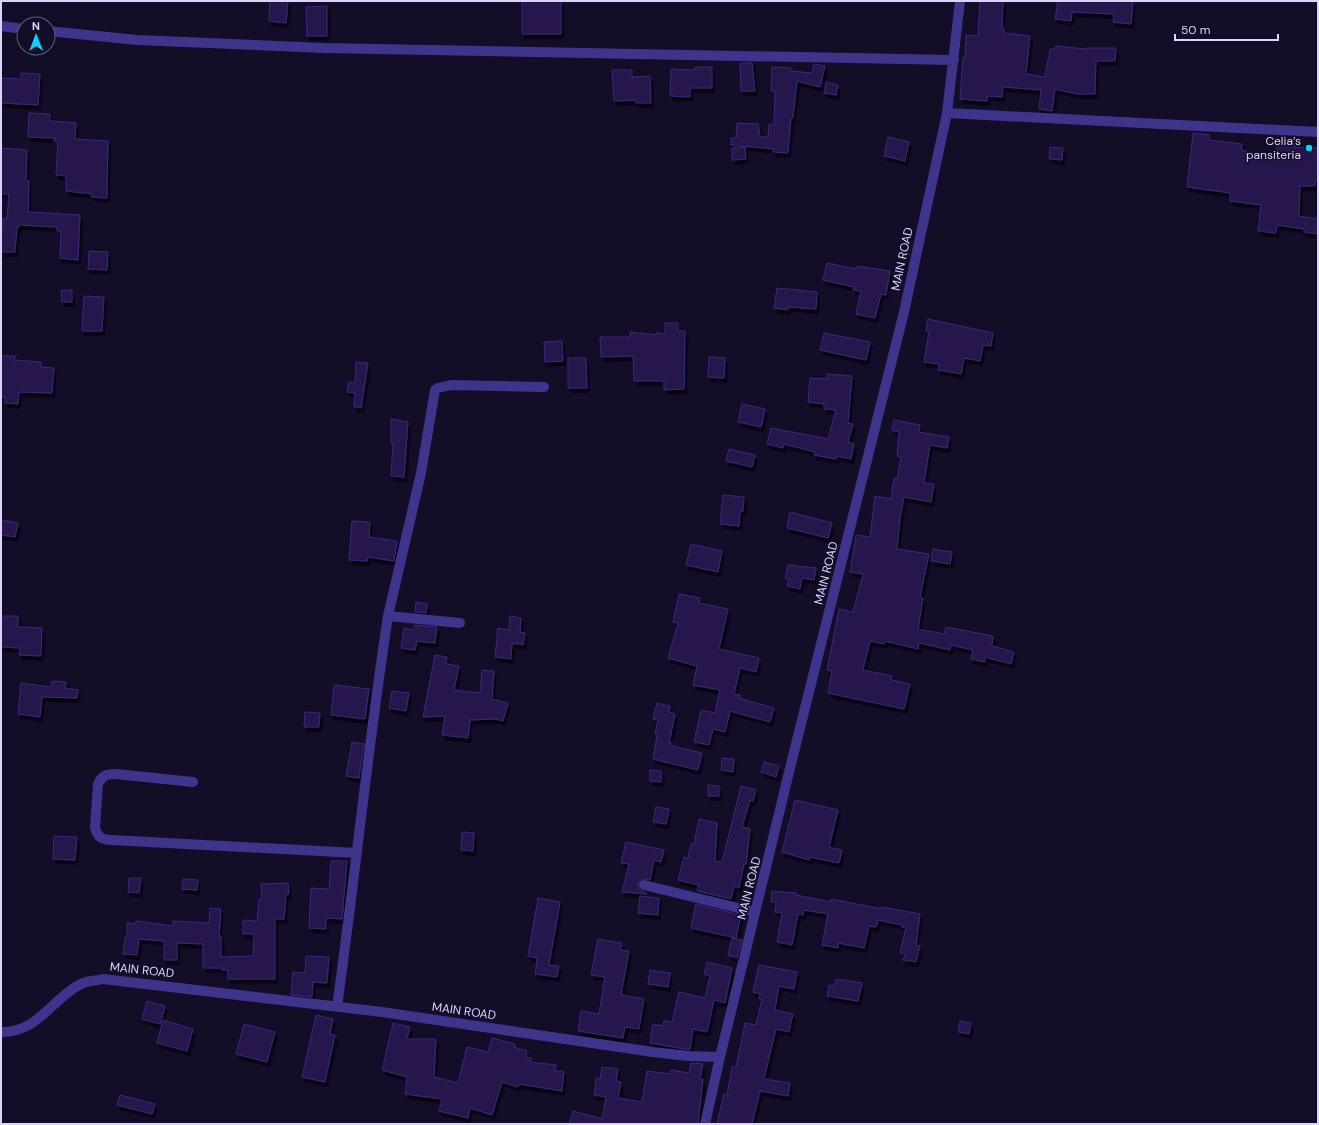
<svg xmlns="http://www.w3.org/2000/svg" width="1319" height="1125" font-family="'DM Sans',sans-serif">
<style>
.building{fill:#25174b;stroke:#3d2779;filter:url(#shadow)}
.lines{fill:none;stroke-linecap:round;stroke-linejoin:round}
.minor{stroke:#3d348c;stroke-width:10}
.poi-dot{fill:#00d5ff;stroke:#130d28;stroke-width:1.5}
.labels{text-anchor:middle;stroke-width:3;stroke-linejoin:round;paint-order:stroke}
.poi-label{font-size:12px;fill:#dcd4ff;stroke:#130d28;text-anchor:end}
.street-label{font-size:12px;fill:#dcd4ff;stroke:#130d28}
</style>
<defs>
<filter id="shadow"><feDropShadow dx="2.5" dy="4.5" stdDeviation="0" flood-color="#0009"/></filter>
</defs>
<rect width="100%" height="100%" fill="#130d28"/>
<path class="building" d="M 270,1 L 288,1 L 286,23 L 269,21 Z
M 522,1 L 561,1 L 561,34 L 522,34 Z
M 980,1 L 1003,1 L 1002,28 L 1004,28 L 1004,33 L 1030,36 L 1026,74 L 1045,77 L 1050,49 L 1055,49 L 1056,46 L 1086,49 L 1086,48 L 1116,48 L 1115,61 L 1096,61 L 1095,94 L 1077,94 L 1055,89 L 1052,111 L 1039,109 L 1041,90 L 1003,87 L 1002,97 L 987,96 L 987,101 L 960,99 L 963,58 L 965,58 L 966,35 L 978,36 Z
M 1058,1 L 1133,1 L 1131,24 L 1113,22 L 1114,14 L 1072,12 L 1071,21 L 1055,19 Z
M 327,6 L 327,36 L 307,36 L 306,7 Z
M 740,63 L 752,63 L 755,91 L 741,91 Z
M 814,64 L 825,66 L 820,87 L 797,81 L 793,118 L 791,118 L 788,153 L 773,152 L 774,149 L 731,145 L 731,138 L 736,138 L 737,123 L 758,124 L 760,137 L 768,137 L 769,124 L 774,125 L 775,91 L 771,91 L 772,67 L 791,68 L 791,71 L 812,73 Z
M 695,67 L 712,67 L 712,88 L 690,88 L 690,97 L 670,96 L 671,69 L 695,70 Z
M 612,70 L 632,70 L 632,77 L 650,76 L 651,103 L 636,103 L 636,100 L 614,101 Z
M 21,73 L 40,74 L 38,105 L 1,103 L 1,78 L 21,79 Z
M 826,82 L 838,85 L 836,95 L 824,93 Z
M 29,113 L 50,114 L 50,121 L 76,123 L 75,139 L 108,141 L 107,198 L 92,197 L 92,194 L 66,191 L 66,176 L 56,175 L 58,142 L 54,141 L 55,138 L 28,137 Z
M 1193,133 L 1209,135 L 1209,140 L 1242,144 L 1241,150 L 1246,151 L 1246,153 L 1277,154 L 1277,141 L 1294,141 L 1294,147 L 1318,148 L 1318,181 L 1315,181 L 1315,186 L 1300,186 L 1299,216 L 1318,219 L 1318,234 L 1304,232 L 1304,229 L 1277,225 L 1276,233 L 1258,231 L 1261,205 L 1230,201 L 1230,193 L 1187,187 Z
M 888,137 L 909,142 L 905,161 L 884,156 Z
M 745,147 L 746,159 L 732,160 L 732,148 Z
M 1050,147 L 1063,148 L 1062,160 L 1049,159 Z
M 1,148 L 27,150 L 26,180 L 29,181 L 28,212 L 80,215 L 78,260 L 60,258 L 61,231 L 57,231 L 57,227 L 19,225 L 19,227 L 17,227 L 15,252 L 1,252 L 1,228 L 3,228 L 3,219 L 7,219 L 9,194 L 1,194 Z
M 89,251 L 108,252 L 107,270 L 88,269 Z
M 827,263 L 856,269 L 857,266 L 890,271 L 886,295 L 881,294 L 875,318 L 856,314 L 861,291 L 853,290 L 854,287 L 823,280 Z
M 777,288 L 817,292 L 816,309 L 788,307 L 788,310 L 774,308 Z
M 61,290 L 72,290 L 72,302 L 62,302 Z
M 84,296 L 104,297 L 102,331 L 82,331 Z
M 928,319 L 993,333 L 991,346 L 983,345 L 980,361 L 964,358 L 961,374 L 938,370 L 939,364 L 924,362 L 929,332 L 926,331 Z
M 665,323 L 678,323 L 678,331 L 685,331 L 684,389 L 664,390 L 664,381 L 634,381 L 633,356 L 601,357 L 600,337 L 630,337 L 630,332 L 656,335 L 656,333 L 665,334 Z
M 824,333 L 870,342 L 866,360 L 820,350 Z
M 562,341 L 563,361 L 545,362 L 544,342 Z
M 1,356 L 15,356 L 14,360 L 41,362 L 41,367 L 54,368 L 52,393 L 19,392 L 18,404 L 5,403 L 5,397 L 1,397 Z
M 709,357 L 725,358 L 724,378 L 708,377 Z
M 568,358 L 586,358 L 587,388 L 568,388 Z
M 356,362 L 368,363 L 361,408 L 354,407 L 355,393 L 347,392 L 349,382 L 355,382 Z
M 827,374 L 852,376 L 848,423 L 853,424 L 848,442 L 854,444 L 851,459 L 837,456 L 836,459 L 814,455 L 815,452 L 784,444 L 783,448 L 767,444 L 771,428 L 828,439 L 836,410 L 824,409 L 824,404 L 808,402 L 810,378 L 827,379 Z
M 742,404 L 765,409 L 761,427 L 738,422 Z
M 391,419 L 408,422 L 404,477 L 391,476 L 393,443 L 391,443 Z
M 894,420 L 920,425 L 919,432 L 949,437 L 947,448 L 930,445 L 924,483 L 934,484 L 931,502 L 904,497 L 900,519 L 897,549 L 929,554 L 920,597 L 923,598 L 918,629 L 944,634 L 946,627 L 993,636 L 992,646 L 1014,652 L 1011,664 L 985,657 L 985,662 L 971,659 L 973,650 L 951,645 L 950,650 L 919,643 L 918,649 L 885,641 L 884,644 L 870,641 L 863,670 L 892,676 L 891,680 L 910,684 L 904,709 L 828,693 L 832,671 L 827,670 L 839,609 L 853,612 L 863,574 L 850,572 L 856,535 L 870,537 L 875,496 L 891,499 L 894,478 L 897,479 L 901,457 L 897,456 L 899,432 L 892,430 Z
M 729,449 L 755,455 L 752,467 L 726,461 Z
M 723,495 L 744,497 L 743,512 L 740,511 L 739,526 L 720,524 Z
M 790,512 L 832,523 L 828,538 L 787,528 Z
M 1,520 L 18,523 L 15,537 L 1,535 Z
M 352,521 L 370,522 L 369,537 L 397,541 L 394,561 L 368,557 L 367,561 L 349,560 Z
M 691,544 L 722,551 L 718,572 L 686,565 Z
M 933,549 L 952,552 L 950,564 L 931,561 Z
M 788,565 L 816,568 L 814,580 L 802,578 L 800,589 L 787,586 L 789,579 L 785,578 Z
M 679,594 L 700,598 L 699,603 L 728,609 L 719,649 L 759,658 L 756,672 L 740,668 L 734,694 L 740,695 L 739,698 L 774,708 L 770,722 L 730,711 L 725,732 L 713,729 L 709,745 L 694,742 L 701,710 L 715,713 L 720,690 L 693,685 L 697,666 L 668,658 L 678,623 L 673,622 Z
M 416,602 L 427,604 L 426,613 L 415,612 Z
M 1,616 L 18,616 L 18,627 L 42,628 L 41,656 L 19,655 L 20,648 L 1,647 Z
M 510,616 L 521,618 L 520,632 L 525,633 L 523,645 L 512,643 L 511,659 L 495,657 L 498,628 L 509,630 Z
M 414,625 L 437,627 L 435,643 L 417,641 L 415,650 L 401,648 L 404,628 L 414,630 Z
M 435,655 L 447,657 L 446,664 L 459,666 L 454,690 L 480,693 L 482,670 L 494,671 L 492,699 L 508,703 L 503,721 L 495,719 L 470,720 L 468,738 L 442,735 L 445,716 L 423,717 Z
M 52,681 L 66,682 L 65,688 L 78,690 L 77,698 L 42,697 L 40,717 L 18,714 L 21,683 L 51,687 Z
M 334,685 L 369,689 L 365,719 L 331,715 Z
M 392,691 L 409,693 L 406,711 L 389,708 Z
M 657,703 L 670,706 L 669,712 L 675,714 L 669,743 L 672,743 L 672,746 L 702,753 L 698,770 L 653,759 L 657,735 L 655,734 L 658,720 L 653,719 Z
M 305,712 L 320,713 L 319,727 L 304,727 Z
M 352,742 L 364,744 L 359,778 L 346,776 Z
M 722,758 L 734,759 L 733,772 L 721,770 Z
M 764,762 L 779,766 L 776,777 L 761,772 Z
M 650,770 L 661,771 L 661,782 L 650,781 Z
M 708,785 L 719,786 L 719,796 L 708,796 Z
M 741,786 L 756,790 L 753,801 L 750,800 L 742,827 L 750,829 L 746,864 L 744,864 L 739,888 L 734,886 L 731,899 L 697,891 L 699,885 L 678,880 L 684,857 L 688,858 L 691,844 L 694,844 L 699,819 L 717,823 L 715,861 L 722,862 Z
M 795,800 L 838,810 L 829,847 L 842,850 L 839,863 L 810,857 L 809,860 L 782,852 Z
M 656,807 L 669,809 L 666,824 L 653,822 Z
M 462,832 L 474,833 L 473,851 L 461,850 Z
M 54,836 L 77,837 L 75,860 L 53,859 Z
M 626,842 L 664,850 L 661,862 L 654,860 L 650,880 L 643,879 L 638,883 L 639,889 L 647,894 L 622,892 L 629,864 L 621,863 Z
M 331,861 L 347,861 L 342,919 L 326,918 L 326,929 L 309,928 L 311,888 L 329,889 Z
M 129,878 L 141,878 L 139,893 L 128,892 Z
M 183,879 L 198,880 L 197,890 L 182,889 Z
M 288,883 L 289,894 L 286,894 L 284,919 L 275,919 L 275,979 L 228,979 L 228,970 L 222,970 L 222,968 L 203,968 L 203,944 L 177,943 L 177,960 L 164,960 L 164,941 L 139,939 L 137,955 L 123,954 L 125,937 L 127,938 L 127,923 L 135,924 L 136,921 L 173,926 L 173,921 L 209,923 L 210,908 L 221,909 L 219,936 L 221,936 L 221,957 L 253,956 L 254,934 L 243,934 L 243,920 L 257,921 L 259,899 L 262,899 L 261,884 Z
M 772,891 L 796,893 L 796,895 L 831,902 L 831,899 L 882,909 L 882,907 L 920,914 L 916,945 L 920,946 L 916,962 L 903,960 L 905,954 L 900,953 L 906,928 L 902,927 L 902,925 L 878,920 L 876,927 L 869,926 L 864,948 L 838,943 L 838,948 L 822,945 L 828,914 L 804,910 L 803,915 L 798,914 L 792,945 L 777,942 L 782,913 L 775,912 L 776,902 L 771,902 Z
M 640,896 L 659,898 L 658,915 L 638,913 Z
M 538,898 L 560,902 L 549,965 L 559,966 L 557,977 L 535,974 L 537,958 L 528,956 Z
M 696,904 L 741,915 L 736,938 L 691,928 Z
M 732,938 L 742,940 L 737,958 L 728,955 Z
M 598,939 L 622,943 L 620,950 L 629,951 L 621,995 L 644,999 L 639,1029 L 625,1027 L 623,1038 L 578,1031 L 581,1011 L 599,1014 L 605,977 L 591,975 Z
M 306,956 L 329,957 L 327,983 L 313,982 L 312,997 L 291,995 L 293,972 L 305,973 Z
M 707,962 L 732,968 L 725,1003 L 714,1000 L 707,1032 L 693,1029 L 690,1050 L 650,1043 L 653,1024 L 663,1026 L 664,1021 L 672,1022 L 679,992 L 705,998 L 710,976 L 704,974 Z
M 759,965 L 797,972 L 794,989 L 779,986 L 775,1010 L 793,1014 L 789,1032 L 776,1029 L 764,1079 L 790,1083 L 788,1096 L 760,1091 L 752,1124 L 717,1124 L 724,1094 L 727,1095 L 732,1067 L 736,1067 L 745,1023 L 756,1025 L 762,999 L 759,999 L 760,994 L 753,992 Z
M 650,970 L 670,973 L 668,987 L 648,984 Z
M 836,979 L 862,983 L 858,1001 L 827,996 L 829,985 L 834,986 Z
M 147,1001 L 165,1006 L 160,1024 L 142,1019 Z
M 316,1015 L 333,1019 L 330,1034 L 335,1035 L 325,1082 L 302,1077 Z
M 163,1020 L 193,1029 L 187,1051 L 157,1043 Z
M 960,1021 L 971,1023 L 969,1034 L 958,1032 Z
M 393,1023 L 410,1027 L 407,1039 L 436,1039 L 434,1077 L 458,1083 L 467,1047 L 488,1052 L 492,1038 L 515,1044 L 514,1047 L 527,1051 L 526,1057 L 531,1058 L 530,1062 L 556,1065 L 555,1071 L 564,1071 L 562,1091 L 519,1084 L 518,1087 L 502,1082 L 492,1115 L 470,1108 L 468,1118 L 439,1111 L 442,1099 L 405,1094 L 407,1077 L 382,1070 Z
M 244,1024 L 275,1032 L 267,1062 L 236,1054 Z
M 691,1063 L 703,1064 L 700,1079 L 703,1079 L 698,1124 L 569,1124 L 573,1111 L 602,1119 L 606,1097 L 594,1095 L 596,1078 L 600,1079 L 602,1067 L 618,1069 L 616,1081 L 621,1082 L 618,1098 L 642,1102 L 647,1071 L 670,1074 L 671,1070 L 689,1073 Z
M 120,1095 L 155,1104 L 152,1114 L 117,1105 Z"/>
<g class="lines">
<path class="minor" d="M 1,26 L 24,29
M 48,31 L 137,40 L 324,48 L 954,60
M 947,113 L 1318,132
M 388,616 L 421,473 L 435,390 L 438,388 L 451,385 L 544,387
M 193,782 L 116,774 C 107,774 102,775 98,784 L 95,827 C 97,837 101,839 111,840 L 357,853
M 644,885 L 755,912
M 337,1007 C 355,877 368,746 388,616 L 460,623
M 1,1032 C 37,1033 50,1001 79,985 C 85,981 95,981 103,979 L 382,1012 L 653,1052 L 688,1056 L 720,1057 L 792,760 L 904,312 L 947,113 L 960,1
M 705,1124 L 720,1057"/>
</g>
<circle class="poi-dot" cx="1309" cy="148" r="4"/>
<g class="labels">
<g class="poi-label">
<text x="1301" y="145">Celia’s<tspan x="1301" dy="14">pansiteria</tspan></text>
</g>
<g class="street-label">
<text transform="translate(902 259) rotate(-78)" y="4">MAIN ROAD</text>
<text transform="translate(826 573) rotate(-76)" y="4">MAIN ROAD</text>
<text transform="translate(749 888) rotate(-76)" y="4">MAIN ROAD</text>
<text transform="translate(142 970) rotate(6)" y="4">MAIN ROAD</text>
<text transform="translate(464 1011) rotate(8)" y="4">MAIN ROAD</text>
</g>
</g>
<rect width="1319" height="1125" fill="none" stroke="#dcd4ff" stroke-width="4"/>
<g transform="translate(36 36) rotate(359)"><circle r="19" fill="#130d28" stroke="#635d7e"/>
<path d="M0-3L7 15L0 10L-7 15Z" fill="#00d5ff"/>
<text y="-6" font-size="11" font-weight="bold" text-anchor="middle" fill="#dcd4ff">N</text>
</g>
<path d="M1175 34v6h103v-6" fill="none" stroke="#dcd4ff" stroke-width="2"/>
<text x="1181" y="34" font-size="12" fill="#dcd4ff" stroke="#130d28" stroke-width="3" paint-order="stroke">50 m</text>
</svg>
